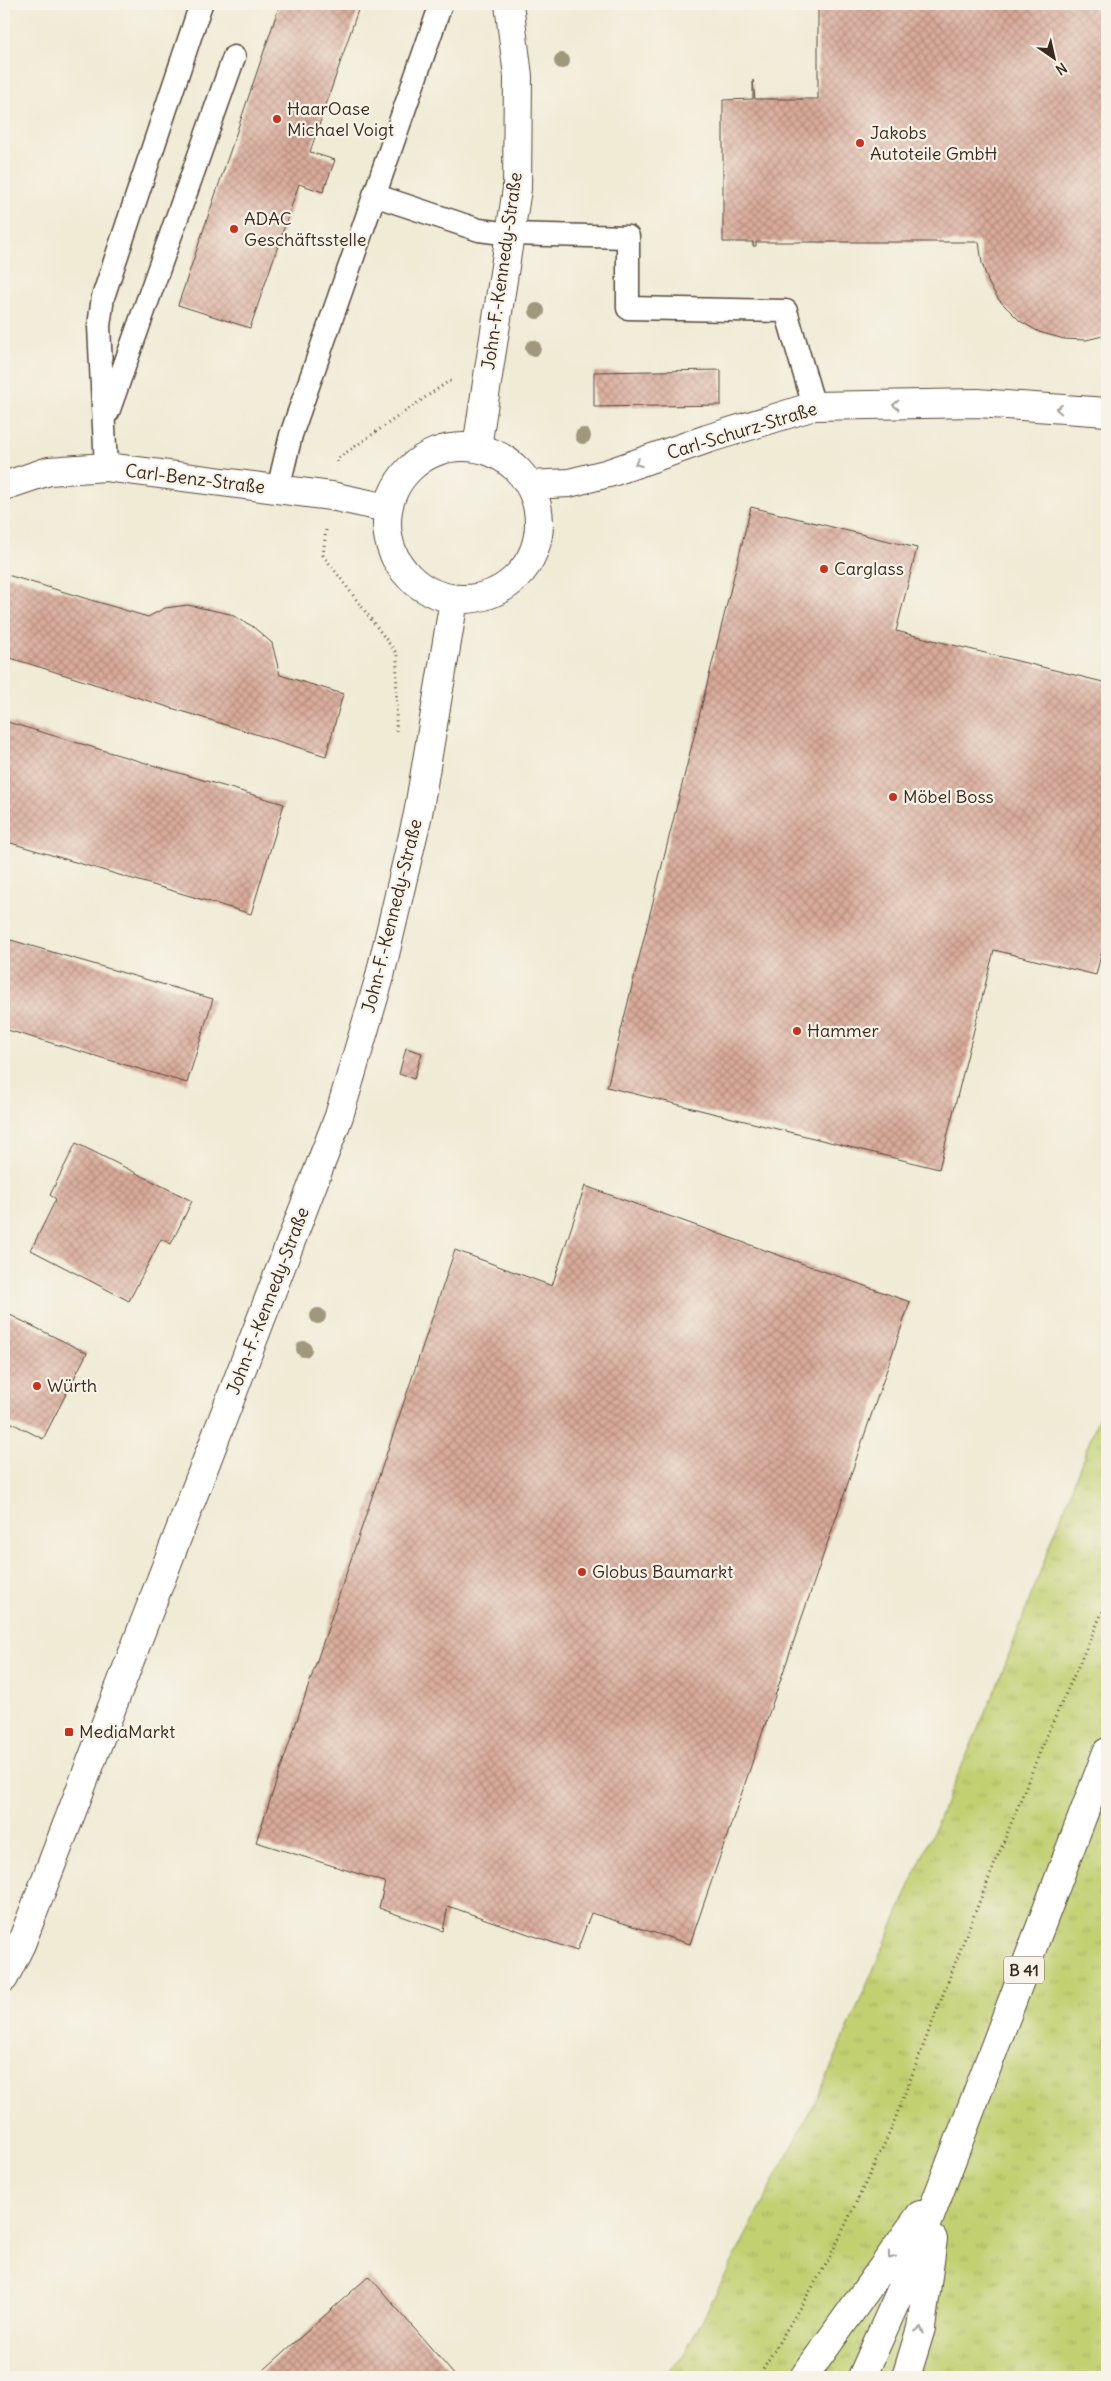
<svg xmlns="http://www.w3.org/2000/svg" width="1111" height="2381" font-family="Delius,sans-serif">
<style>
.grass{fill:url(#grass-tufts);stroke:#7e7d48}
.building{fill:url(#building-cross-hatch)}
.lines{fill:none;stroke-linecap:round;stroke-linejoin:round}
.lane-casing{stroke:#564739;stroke-width:25}
.street-casing{stroke:#564739;stroke-width:30}
.primary-casing{stroke:#564739;stroke-width:30}
.path{stroke:#564739;stroke-width:3;stroke-dasharray:1 4;stroke-linecap:butt}
.lane{stroke:#fff;stroke-width:22}
.street{stroke:#fff;stroke-width:28}
.primary{stroke:#fff;stroke-width:28}
.tree{fill:#9f987c}
.oneway{stroke:#a79f9a}
.poi-dot{fill:#c8321e;stroke:#f7f3e8;stroke-width:2}
.labels{text-anchor:middle;stroke-width:4.5;stroke-linejoin:round;paint-order:stroke}
.shield{fill:#f7f3e8;stroke:#73665b;stroke-width:1}
.shield-label{font-size:16px;font-weight:bold;fill:#3b2a1e}
.poi-label{font-size:18px;fill:#3b2a1e;stroke:#f7f3e8;text-anchor:start}
.street-label{font-size:18px;fill:#3b2a1e;stroke:#f7f3e8}
</style>
<defs>
<pattern id="grass-tufts" width="24" height="20" patternUnits="userSpaceOnUse" patternTransform="scale(1.25)"><rect width="24" height="20" fill="#c2d072"/><path d="M3 7l-1-3M5 7V3M7 7l1-3M15 17l-1-3M17 17v-4M19 17l1-3" fill="none" stroke="#a8b362"/></pattern>
<pattern id="building-cross-hatch" width="8" height="8" patternUnits="userSpaceOnUse" patternTransform="scale(1.25)"><rect width="8" height="8" fill="#d9aa9a"/><path d="M0 0l8 8M0 8l8-8" fill="none" stroke="#b18b7d"/></pattern>
</defs>
<rect width="100%" height="100%" fill="#f7f3e8"/>
<filter id="ink" filterUnits="userSpaceOnUse"><feTurbulence type="fractalNoise" baseFrequency=".02" numOctaves="2"/><feDisplacementMap in="SourceGraphic" scale="10" xChannelSelector="R" yChannelSelector="G"/><feConvolveMatrix kernelMatrix="1 2 1 2 8 2 1 2 1" color-interpolation-filters="sRGB"/></filter>
<filter id="wash" filterUnits="userSpaceOnUse"><feTurbulence type="fractalNoise" baseFrequency=".0096" numOctaves="4" result="noise"/><feDisplacementMap in="SourceGraphic" scale="20" xChannelSelector="R" yChannelSelector="G"/><feGaussianBlur stdDeviation="1.12" result="paint"/><feColorMatrix in="noise" values="0 0 0 0 0 0 0 0 0 0 0 0 0 0 0 0 0 1.4 0 .05"/><feComposite in="paint" operator="in"/></filter>
<g filter="url(#wash)">
<rect width="100%" height="100%" fill="#f0ebd5"/>
<path class="grass" d="M 1107,1395 L 1107,2377 L 664,2377 L 684,2355 L 822,2088 L 1000,1678 Z"/>
<g id="blocks">
<path class="building" d="M 280,4 L 360,4 L 310,152 L 335,160 L 323,192 L 299,184 L 250,328 L 178,305 Z
M 818,4 L 1107,4 L 1107,335 L 1086,340 L 1064,339 L 1039,332 L 1020,321 L 999,300 L 989,284 L 982,263 L 979,242 L 756,242 L 756,246 L 753,246 L 753,242 L 723,242 L 723,100 L 753,99 L 753,80 L 755,99 L 818,99 Z
M 721,370 L 721,405 L 594,407 L 594,372 Z
M 751,507 L 917,548 L 896,631 L 1107,683 L 1107,930 L 1096,975 L 994,950 L 939,1169 L 607,1087 Z
M 4,574 L 148,617 L 165,608 L 188,605 L 230,614 L 252,626 L 272,643 L 280,675 L 343,694 L 326,756 L 4,656 Z
M 4,721 L 284,804 L 251,914 L 4,841 Z
M 4,938 L 213,999 L 187,1083 L 4,1029 Z
M 406,1048 L 422,1053 L 414,1079 L 399,1074 Z
M 76,1143 L 192,1201 L 171,1244 L 161,1239 L 129,1301 L 31,1250 L 56,1199 L 50,1195 Z
M 585,1186 L 910,1302 L 690,1944 L 591,1913 L 577,1951 L 448,1906 L 443,1931 L 379,1908 L 385,1882 L 256,1842 L 455,1250 L 552,1286 Z
M 4,1312 L 87,1353 L 43,1439 L 4,1419 Z
M 369,2276 L 456,2377 L 256,2377 Z"/>
</g>
</g>
<g filter="url(#ink)">
<use href="#blocks" fill-opacity="0" stroke="#564739" stroke-width="1"/>
<g class="lines">
<defs>
<path id="lane" d="M 374,195 L 479,230 L 510,234 L 628,237 L 628,308 L 786,311 L 814,406
M 108,412 L 234,57
M 106,467 L 99,326 L 103,297 L 201,4
M 278,489 L 291,435 L 441,4"/>
<path id="street" d="M387 523a76 76 0 1 1 152 0a76 76 0 1 1-152 0Z
M 477,447 L 517,189 L 518,76 L 509,4
M 530,485 L 569,483 L 609,473 L 707,439 L 814,406 L 977,403 L 1107,412
M 4,486 L 49,471 L 106,467 L 331,496 L 387,508
M 4,1978 L 21,1944 L 339,1116 L 379,980 L 418,814 L 454,600"/>
<path id="primary" d="M 804,2377 L 920,2215
M 862,2377 L 909,2272 L 1107,1752
M 906,2377 L 921,2328 L 933,2239"/>
</defs>
<use href="#lane" class="lane-casing"/>
<use href="#street" class="street-casing"/>
<use href="#primary" class="primary-casing"/>
<path class="path" d="M 337,462 L 337,459 L 449,381 L 453,382
M 326,530 L 323,555 L 397,654 L 396,731
M 758,2377 L 828,2261 L 890,2132 L 968,1930 L 1044,1742 L 1107,1602"/>
<use href="#lane" class="lane"/>
<use href="#street" class="street"/>
<use href="#primary" class="primary"/>
</g>
<g class="tree">
<circle cx="562" cy="61" r="8"/>
<circle cx="537" cy="311" r="8"/>
<circle cx="533" cy="348" r="8"/>
<circle cx="583" cy="436" r="8"/>
<circle cx="318" cy="1316" r="8"/>
<circle cx="304" cy="1349" r="8"/>
</g>
<defs><path id="oneway-chevron" d="M-2-3.5L2.5 0L-2 3.5" fill="none" stroke-width="1.6" stroke-linecap="round" stroke-linejoin="round" transform="scale(1.25)"/></defs>
<g class="oneway">
<use href="#oneway-chevron" transform="translate(896 405) rotate(179)"/>
<use href="#oneway-chevron" transform="translate(1059 409) rotate(-176)"/>
<use href="#oneway-chevron" transform="translate(638 463) rotate(160)"/>
<use href="#oneway-chevron" transform="translate(891 2256) rotate(126)"/>
<use href="#oneway-chevron" transform="translate(920 2330) rotate(-76)"/>
</g>
</g>
<g class="poi-dot">
<circle cx="277" cy="119" r="5"/>
<circle cx="860" cy="143" r="5"/>
<circle cx="234" cy="229" r="5"/>
<circle cx="824" cy="569" r="5"/>
<circle cx="893" cy="797" r="5"/>
<circle cx="797" cy="1031" r="5"/>
<circle cx="37" cy="1386" r="5"/>
<circle cx="582" cy="1572" r="5"/>
<rect x="64" y="1727" width="10" height="10" rx="2.5"/>
</g>
<g class="labels">
<rect class="shield" x="1004" y="1956.5" width="40" height="27" rx="4"/>
<g class="shield-label">
<text x="1024" y="1976">B 41</text>
</g>
<g class="poi-label">
<text x="287" y="115">HaarOase<tspan x="287" dy="21">Michael Voigt</tspan></text>
<text x="870" y="139">Jakobs<tspan x="870" dy="21">Autoteile GmbH</tspan></text>
<text x="244" y="225">ADAC<tspan x="244" dy="21">Geschäftsstelle</tspan></text>
<text x="834" y="575">Carglass</text>
<text x="903" y="803">Möbel Boss</text>
<text x="807" y="1037">Hammer</text>
<text x="47" y="1392">Würth</text>
<text x="592" y="1578">Globus Baumarkt</text>
<text x="79" y="1738">MediaMarkt</text>
</g>
<g class="street-label">
<text transform="translate(502 271) rotate(-82)" y="6">John-F.-Kennedy-Straße</text>
<text transform="translate(742 431) rotate(-17)" y="6">Carl-Schurz-Straße</text>
<text transform="translate(195 479) rotate(7)" y="6">Carl-Benz-Straße</text>
<text transform="translate(392 916) rotate(-76)" y="6">John-F.-Kennedy-Straße</text>
<text transform="translate(268 1301) rotate(-69)" y="6">John-F.-Kennedy-Straße</text>
</g>
</g>
<rect width="1111" height="2381" fill="none" stroke="#f7f3e8" stroke-width="20"/>
<g transform="translate(1054 58) rotate(146)" stroke="#f7f3e8" stroke-width="4" paint-order="stroke">
<path d="M0-4L9 19L0 12L-9 19Z" fill="#3b2a1e"/>
<text y="-8" font-size="14" font-weight="bold" text-anchor="middle" fill="#3b2a1e">N</text>
</g>
</svg>
